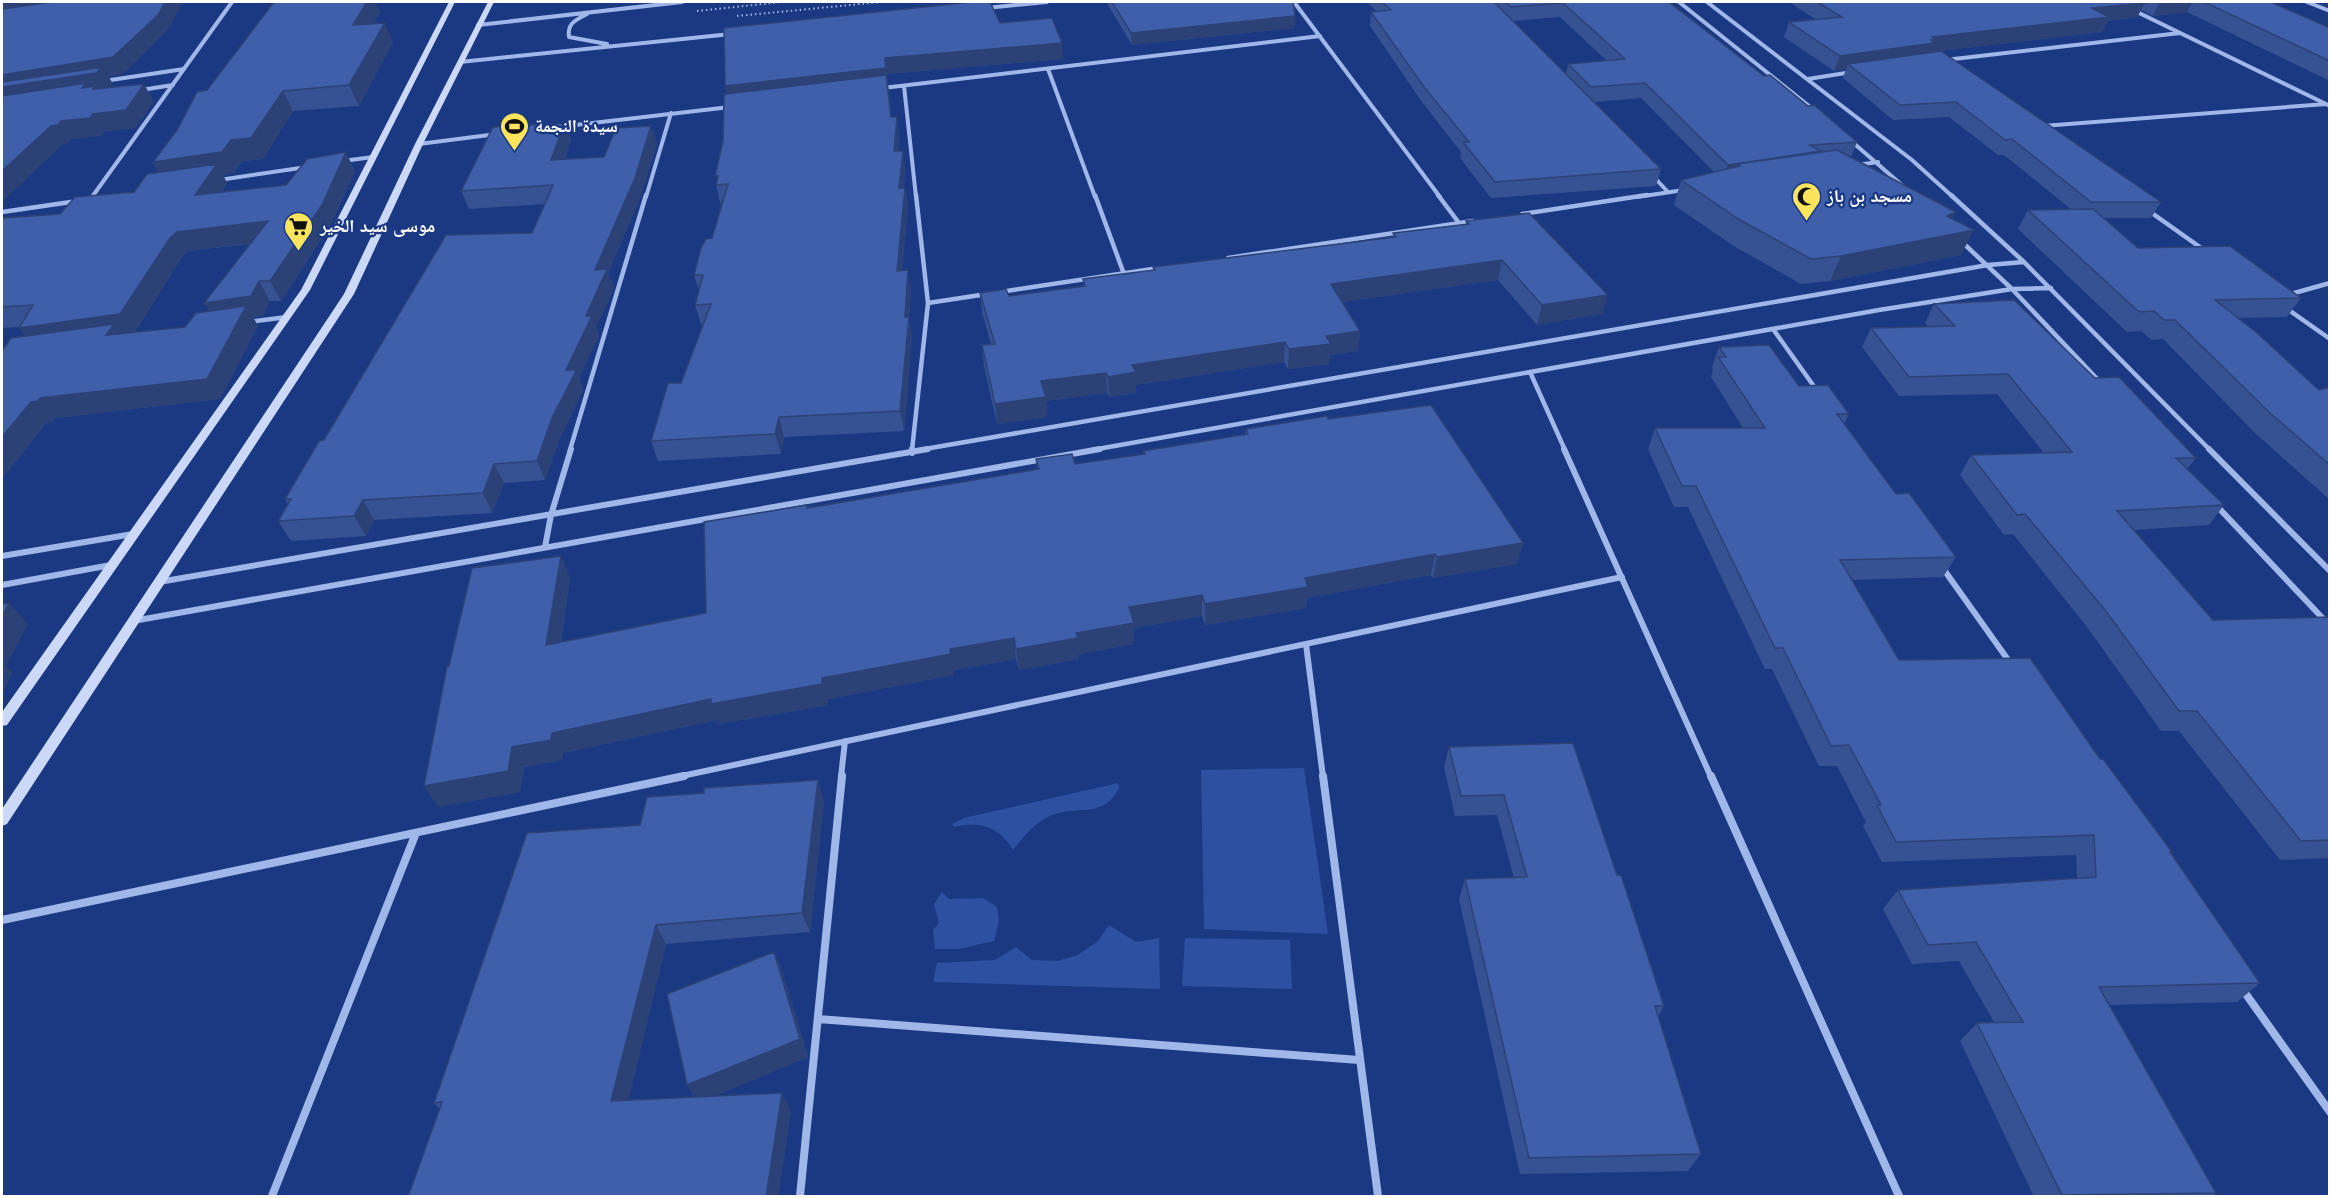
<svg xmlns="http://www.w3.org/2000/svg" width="2331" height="1198" font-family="Jost,'Noto Naskh Arabic',sans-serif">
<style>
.green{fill:#2e50a1}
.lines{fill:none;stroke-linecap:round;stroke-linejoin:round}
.path{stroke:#a0b7ea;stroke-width:2;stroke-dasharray:1.5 3;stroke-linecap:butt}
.minor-far3{stroke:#a0b7ea;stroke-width:4}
.minor-far2{stroke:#a0b7ea;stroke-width:4.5}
.minor-far1{stroke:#a0b7ea;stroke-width:6}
.minor{stroke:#a0b7ea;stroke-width:8}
.secondary{fill:#ccd8f8;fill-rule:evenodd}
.wall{fill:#365292;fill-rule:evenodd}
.shaded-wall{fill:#2c4277}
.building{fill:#3f5faa;stroke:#2c4277;stroke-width:1.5}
.labels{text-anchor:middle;stroke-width:4.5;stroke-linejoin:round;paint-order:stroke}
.far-poi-label{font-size:18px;font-weight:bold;fill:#fff;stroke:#1b3982;text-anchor:start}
</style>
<rect width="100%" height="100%" fill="#1b3982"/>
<path class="green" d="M 1304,768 L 1328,934 L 1204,929 L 1201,770 Z
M 1118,783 L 1119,788 C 1104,819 1077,805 1052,815 C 1035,822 1024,836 1013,850 C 1000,827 979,820 954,827 L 952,824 L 964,818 Z
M 942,892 L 949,899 L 983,898 L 997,907 L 999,921 L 994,941 L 959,949 L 935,949 L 933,930 L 939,923 L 934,904 Z
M 1109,925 L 1136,942 L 1159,938 L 1160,989 L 933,982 L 937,963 L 995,960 L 1016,947 L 1032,960 L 1058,961 L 1078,955 L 1098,941 Z
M 1185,938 L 1290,940 L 1292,989 L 1182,986 Z"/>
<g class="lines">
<path class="path" d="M 697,11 L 782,2
M 737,16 L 881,2"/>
<path class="minor-far3" d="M 1294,2 L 1440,197
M 1679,2 L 1814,110
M 1707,2 L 1912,160 L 1953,197
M 2307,2 L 2330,11
M 986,8 L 1047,2
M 2133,10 L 2330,106
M 587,14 C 576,20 567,23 569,37 L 607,44
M 478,25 L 682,2
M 1945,60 L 2180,33
M 460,62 L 731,34
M 1048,69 L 1095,197
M 1808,79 L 1852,72
M 104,81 L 184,69
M 904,86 L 916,197
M 883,88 L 1320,36
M 141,90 L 173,85
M 2043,126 L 2326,104
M 558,127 L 730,107
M 1850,140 L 1903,186
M 419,144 L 497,134
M 343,161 L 373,157
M 1857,165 L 1878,162
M 1652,175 L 1668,192
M 219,180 L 307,167
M 92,197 L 232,2
M 646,197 L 671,113
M 1637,197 L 1684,190"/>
<path class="minor-far2" d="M 1095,195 L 1124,274
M 1438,195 L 1459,223
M 1951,195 L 2024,262 L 2210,450
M 91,199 L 94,195
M 2149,211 L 2204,250
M 2,212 L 78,201
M 1522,214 L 1647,195
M 1961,241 L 2012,289 L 2101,383
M 1228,258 L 1473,221
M 1000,292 L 1159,268
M 2287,295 L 2330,283
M 928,303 L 987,294
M 2286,308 L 2330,339
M 249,322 L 287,317
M 1773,329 L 1818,392
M 1530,372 L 1565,450
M 570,450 L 646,195
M 912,450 L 928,303 L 916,195
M 919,450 L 1988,265 L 2024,262
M 1092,450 L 1879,310 L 2012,289 L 2051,288"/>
<path class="minor-far1" d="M 1564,449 L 1711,777
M 2209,449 L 2330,571
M 912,453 L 912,449
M 2215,504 L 2330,626
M 545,547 L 551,515 L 571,449
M 2,556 L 133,534
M 1942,567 L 2011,664
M 159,582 L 928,449
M 2,585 L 111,565
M 133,621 L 1100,449
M 1306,644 L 1323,777
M 677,777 L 1622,577
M 841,777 L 845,741"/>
<path class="minor" d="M 1323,776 L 1378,1196
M 1711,776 L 1899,1196
M 2,920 L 684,776
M 2243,990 L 2330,1112
M 818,1019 L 1359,1060
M 272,1196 L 416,833
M 800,1196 L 842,776"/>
<path class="secondary" d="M 449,2 L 455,2 L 310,290 L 7,725 L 2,726 L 2,712 L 301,290 Z
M 488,2 L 494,2 L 423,144 L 354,294 L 7,824 L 2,826 L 2,809 L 344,294 L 415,144 Z"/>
</g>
<path class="wall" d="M 274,2 L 375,2 L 380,12 L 373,24 L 393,42 L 359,106 L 293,111 L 263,159 L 242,161 L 234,173 L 223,175 L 227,183 L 221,193 L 286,185 L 355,171 L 331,224 L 281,301 L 270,301 L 263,316 L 253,317 L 258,326 L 220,399 L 56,418 L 53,422 L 46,423 L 2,479 L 2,351 L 25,336 L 20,327 L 2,328 L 2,218 L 60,214 L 134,192 L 159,173 L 153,162 ZM 250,244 L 209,311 L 185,327 L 135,332 L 182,257 L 188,251 Z
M 1108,2 L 1293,2 L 1295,16 L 1294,28 L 1132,45 L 1108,5 Z
M 1367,2 L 1669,2 L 1764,76 L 1808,106 L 1857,142 L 1851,157 L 1953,219 L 1961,255 L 1830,281 L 1801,284 L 1732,245 L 1674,205 L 1681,180 L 1714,172 L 1641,98 L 1593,102 L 1661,169 L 1656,186 L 1491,198 L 1460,158 L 1461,152 L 1422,102 L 1370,26 L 1371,12 L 1376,11 ZM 1560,17 L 1607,61 L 1568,64 L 1566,74 L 1513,21 Z
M 1789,2 L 2271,2 L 2330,28 L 2330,81 L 2187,12 L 2153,16 L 2141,10 L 2137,17 L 2108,21 L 2102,32 L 1931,52 L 2161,202 L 2151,218 L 2104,218 L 2138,248 L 2301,298 L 2287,317 L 2238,318 L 2319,390 L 2330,387 L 2330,500 L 2255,433 L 2163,339 L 2152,340 L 2141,331 L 2127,332 L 2018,229 L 2028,210 L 2071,209 L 2004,155 L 1998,155 L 1949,117 L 1893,120 L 1843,78 L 1846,69 L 1834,71 L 1784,37 L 1789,22 L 1817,20 Z
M 1000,23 L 1063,59 L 887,74 L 891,117 L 897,117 L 899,135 L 898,151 L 903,151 L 905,169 L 904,188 L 905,188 L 908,206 L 902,271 L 911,290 L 909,319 L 912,336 L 904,431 L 784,437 L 781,454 L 658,461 L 651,441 L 681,383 L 703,324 L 701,324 L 695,305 L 699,291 L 694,275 L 712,238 L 722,203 L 720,203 L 716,185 L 723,141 L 727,94 L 725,86 Z
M 565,123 L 571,140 L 564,160 L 604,157 L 651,126 L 657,144 L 641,196 L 608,273 L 614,288 L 596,327 L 599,335 L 579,378 L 583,389 L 582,392 L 560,438 L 545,480 L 504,483 L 492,513 L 374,520 L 366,536 L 291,541 L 278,521 L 288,504 L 285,499 L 324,440 L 532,233 L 545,204 L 469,209 L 461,191 Z
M 1466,221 L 1602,314 L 1537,325 L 1498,280 L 1342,302 L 1360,331 L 1358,351 L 1330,355 L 1329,364 L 1288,369 L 1284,362 L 1136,385 L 1136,393 L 1109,397 L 1107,393 L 1046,401 L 1047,417 L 997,424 L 984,366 L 982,345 L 991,344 L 982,312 L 980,293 L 1009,296 L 1083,286 L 1083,279 L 1153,270 L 1153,267 L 1393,237 L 1393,233 L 1466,224 Z
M 1934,304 L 2095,378 L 2196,458 L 2187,469 L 2224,505 L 2209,525 L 2133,530 L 2213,620 L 2330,617 L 2330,858 L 2280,860 L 2179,731 L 2161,731 L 2090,631 L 2013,534 L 2004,535 L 1960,475 L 1971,455 L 2044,453 L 1997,394 L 1899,396 L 1862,347 L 1871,328 L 1928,327 L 1925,323 Z
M 1719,347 L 1799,386 L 1849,414 L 1844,424 L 1896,494 L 1956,557 L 1943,577 L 1852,580 L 1899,660 L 2100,759 L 2172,852 L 2171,854 L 2260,983 L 2237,1002 L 2109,1005 L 2216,1193 L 2211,1197 L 2034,1197 L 1960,1041 L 1977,1023 L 1994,1022 L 1959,961 L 1912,964 L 1883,909 L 1898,890 L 2077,878 L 2076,855 L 1882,862 L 1863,826 L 1866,822 L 1837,766 L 1819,766 L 1772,669 L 1765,669 L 1688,507 L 1674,507 L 1648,449 L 1655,428 L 1743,428 L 1711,377 L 1713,370 L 1712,367 Z
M 1328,419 L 1523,543 L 1517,564 L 1433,578 L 1431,575 L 1307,598 L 1306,608 L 1205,625 L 1202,616 L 1134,628 L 1134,644 L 1079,654 L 1079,659 L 1019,670 L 1016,659 L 954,670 L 954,675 L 828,699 L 828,705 L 719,724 L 717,720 L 563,753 L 563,760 L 524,767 L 520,792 L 438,807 L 449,666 L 570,577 L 561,642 L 706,613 L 807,508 L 1037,469 L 1036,459 L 1075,464 L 1143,454 L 1143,451 L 1245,434 L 1246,429 Z
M 1449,747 L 1617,875 L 1664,1006 L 1658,1017 L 1701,1154 L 1688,1171 L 1520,1174 L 1459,899 L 1465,879 L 1514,878 L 1497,815 L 1455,816 L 1444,767 Z
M 824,801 L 810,932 L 666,944 L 628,1101 L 695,1097 L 687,1085 L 774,952 L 782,971 L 808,1057 L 714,1096 L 791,1111 L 778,1197 L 408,1197 L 440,1109 L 434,1103 L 640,825 Z"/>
<path class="shaded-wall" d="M 2,2 L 115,2 L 2,19 Z
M 165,2 L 183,2 L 167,31 L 123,74 L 109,77 L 113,84 L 107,91 L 2,107 L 2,75 Z
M 367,2 L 375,2 L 380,12 L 361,44 L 353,25 Z
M 2160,2 L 2193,2 L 2187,12 L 2153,16 Z
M 2145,3 L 2137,17 L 2108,21 L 2102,32 L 1932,52 L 1930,55 L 1848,64 L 1846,69 L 1834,71 L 1840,56 L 1932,37 L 2092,8 Z
M 1295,16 L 1294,28 L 1132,45 L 1131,33 Z
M 385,23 L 393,42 L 359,106 L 349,85 Z
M 1062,43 L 1063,59 L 887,74 L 893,135 L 729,103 L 725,86 L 885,58 Z
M 144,84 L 154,101 L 136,128 L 104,132 L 101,136 L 72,139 L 69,143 L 63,144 L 2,202 L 2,171 L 51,126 L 61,121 L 93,114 Z
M 283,91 L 293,111 L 263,159 L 242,161 L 234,173 L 223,175 L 227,183 L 206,214 L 165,184 L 153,162 L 231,140 Z
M 897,117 L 899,135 L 896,169 L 894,151 Z
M 565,123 L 571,140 L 557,178 L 551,160 Z
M 651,126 L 657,144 L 641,196 L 608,273 L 614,288 L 596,327 L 599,335 L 579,378 L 583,389 L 582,392 L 560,438 L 545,480 L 537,461 L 566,370 L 586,316 L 595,270 Z
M 903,151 L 905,169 L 902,207 L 899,188 Z
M 1821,151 L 1740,166 L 1737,164 L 1732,179 L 1722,181 L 1728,165 Z
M 346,152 L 355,171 L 331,224 L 281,301 L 270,281 Z
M 905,188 L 908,206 L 900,290 L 897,271 Z
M 1956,212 L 1945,235 L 1974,230 L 1961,255 L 1830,281 L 1841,256 Z
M 268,221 L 278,240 L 188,251 L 182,257 L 134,334 L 34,348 L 19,328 L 170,238 L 177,232 Z
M 1502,260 L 1498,280 L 1329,304 L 1331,284 Z
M 908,270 L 911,290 L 909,319 L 912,336 L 904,431 L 900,411 L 905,317 Z
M 259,281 L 270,301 L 263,316 L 253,317 L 258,326 L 220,399 L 56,418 L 53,422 L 46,423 L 2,479 L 2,437 L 31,402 L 216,322 L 204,303 Z
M 1608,295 L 1602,314 L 1537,325 L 1542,305 Z
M 1360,331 L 1358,351 L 1330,355 L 1329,364 L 1288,369 L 1289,349 L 1326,336 Z
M 1285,342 L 1284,362 L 1136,385 L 1136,393 L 1109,397 L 1108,377 L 1132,365 Z
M 1106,373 L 1107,393 L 1046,401 L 1047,417 L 997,424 L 995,404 L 1041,381 Z
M 779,417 L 784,437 L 781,454 L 775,434 Z
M 494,464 L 504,483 L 492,513 L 483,493 Z
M 363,500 L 374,520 L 366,536 L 354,516 Z
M 1523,543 L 1517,564 L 1433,578 L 1437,557 Z
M 1435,554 L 1431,575 L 1307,598 L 1306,608 L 1205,625 L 1205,604 L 1305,578 Z
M 561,556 L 570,577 L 557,666 L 546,645 Z
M 1202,595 L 1202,616 L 1134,628 L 1134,644 L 1079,654 L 1079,659 L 1019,670 L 1016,649 L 1076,633 L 1129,607 Z
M 9,603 L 28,624 L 6,666 L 13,672 L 2,695 L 2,617 Z
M 1014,638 L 1016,659 L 954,670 L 954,675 L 828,699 L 828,705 L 719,724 L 717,720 L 563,753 L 563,760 L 524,767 L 520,792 L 438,807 L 424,786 L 512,747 L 552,733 L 711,699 L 822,678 L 950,649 Z
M 818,780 L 824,801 L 810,932 L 802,913 Z
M 656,925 L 666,944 L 624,1119 L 611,1101 Z
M 774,952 L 782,971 L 808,1057 L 698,1103 L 687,1085 Z
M 782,1093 L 791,1111 L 778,1197 L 766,1197 Z"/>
<path class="building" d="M 52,2 L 165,2 L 158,15 L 113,57 L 2,75 L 2,9 Z
M 274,2 L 367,2 L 353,25 L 385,23 L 349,85 L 283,91 L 251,138 L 231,140 L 222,152 L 153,162 L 177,130 L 197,92 L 207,90 Z
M 972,2 L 990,2 L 1000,23 L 1052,18 L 1062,43 L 885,58 L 886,68 L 725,86 L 724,28 Z
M 1112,2 L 1293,2 L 1295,16 L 1131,33 Z
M 1382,2 L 1494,2 L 1661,169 L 1495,182 L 1463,142 L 1469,142 L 1424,87 L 1371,12 L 1391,10 Z
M 1505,2 L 1669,2 L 1764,76 L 1770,75 L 1808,106 L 1814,105 L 1857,142 L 1810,145 L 1821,151 L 1728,165 L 1645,83 L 1591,87 L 1568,64 L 1625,59 L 1563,3 L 1511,7 Z
M 1817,2 L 2143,2 L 2145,3 L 2092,8 L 2109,17 L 1932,37 L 1936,40 L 1931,40 L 1934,43 L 1840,56 L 1789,22 L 1842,17 Z
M 2204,2 L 2271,2 L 2330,28 L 2330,61 Z
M 1941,51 L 2161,202 L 2091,202 L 2012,139 L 2005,140 L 1956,102 L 1900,105 L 1848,64 Z
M 103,67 L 96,73 L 2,87 L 2,82 Z
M 886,75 L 891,117 L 897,117 L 894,151 L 903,151 L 899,188 L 905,188 L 897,271 L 908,270 L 905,317 L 909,317 L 900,411 L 779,417 L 775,434 L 651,441 L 668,383 L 681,383 L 711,304 L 695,305 L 703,275 L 694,275 L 701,248 L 706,239 L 712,238 L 728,184 L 716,185 L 718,176 L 715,176 L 723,141 L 724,97 L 725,94 Z
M 86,83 L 82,88 L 95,86 L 93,89 L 144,84 L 126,110 L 93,114 L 90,118 L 61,121 L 58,125 L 51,126 L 2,171 L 2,96 Z
M 565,123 L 551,160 L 604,157 L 616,128 L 651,126 L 635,178 L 595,270 L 607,269 L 586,316 L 592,316 L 566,370 L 576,370 L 575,373 L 552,418 L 537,461 L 494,464 L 483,493 L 363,500 L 354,516 L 278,521 L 291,499 L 285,499 L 319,441 L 324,440 L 446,235 L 532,233 L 553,185 L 461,191 L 493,127 Z
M 1837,150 L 1956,212 L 1947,216 L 1974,230 L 1841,256 L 1811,259 L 1740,220 L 1681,180 L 1740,166 L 1737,164 Z
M 346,152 L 322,205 L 270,281 L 259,281 L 251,296 L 204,303 L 268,221 L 177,232 L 170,238 L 120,314 L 19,328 L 33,305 L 2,307 L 2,218 L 60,214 L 75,197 L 134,192 L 147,174 L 217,164 L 195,195 L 286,185 L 307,159 Z
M 2093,209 L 2138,248 L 2230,246 L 2301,298 L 2215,300 L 2256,332 L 2319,390 L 2330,387 L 2330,465 L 2270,413 L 2175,320 L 2164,320 L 2154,311 L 2139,312 L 2028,210 Z
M 1529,213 L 1608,295 L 1542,305 L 1502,260 L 1331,284 L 1360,331 L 1326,336 L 1331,344 L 1289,349 L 1285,342 L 1132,365 L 1136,372 L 1108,377 L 1106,373 L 1041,381 L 1046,397 L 995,404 L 982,345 L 995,344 L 980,293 L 1006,289 L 1009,296 L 1085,286 L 1083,279 L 1155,270 L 1153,267 L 1396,237 L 1393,233 L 1469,224 L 1466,221 Z
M 2014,300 L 2095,378 L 2119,377 L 2196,458 L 2176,458 L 2224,505 L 2117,511 L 2213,620 L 2330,617 L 2330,840 L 2301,841 L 2197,711 L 2179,711 L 2105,610 L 2025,514 L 2017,515 L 1971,455 L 2072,452 L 2008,374 L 1909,377 L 1871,328 L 1955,326 L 1934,304 Z
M 246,306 L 207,379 L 40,398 L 38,401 L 31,402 L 2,437 L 2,351 L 11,338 L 114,324 L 106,335 L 185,327 L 196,313 Z
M 1769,345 L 1799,386 L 1828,385 L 1849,414 L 1837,414 L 1896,494 L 1909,493 L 1956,557 L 1840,560 L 1899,660 L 2030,658 L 2100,759 L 2103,759 L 2172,852 L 2170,852 L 2260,983 L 2099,987 L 2216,1193 L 2062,1195 L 1977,1023 L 2023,1022 L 1976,942 L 1928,945 L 1898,890 L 2096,877 L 2094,835 L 1896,842 L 1877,805 L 1881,805 L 1849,745 L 1831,746 L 1783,648 L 1775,648 L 1696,486 L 1682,486 L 1655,428 L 1765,428 L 1718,357 L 1726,357 L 1719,347 Z
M 1431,405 L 1523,543 L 1437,557 L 1435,554 L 1305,578 L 1308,587 L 1205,604 L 1202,595 L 1129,607 L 1134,623 L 1076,633 L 1078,638 L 1016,649 L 1014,638 L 950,649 L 951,654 L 822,678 L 822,684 L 711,704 L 711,699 L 552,733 L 551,740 L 512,747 L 508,771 L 424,786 L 447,666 L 449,666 L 472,568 L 561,556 L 546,645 L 706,613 L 704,522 L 807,505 L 807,508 L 1039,469 L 1036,459 L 1072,454 L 1075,464 L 1145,454 L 1143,451 L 1248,434 L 1246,429 L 1327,416 L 1328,419 Z
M 9,603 L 2,617 L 2,604 Z
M 1573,743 L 1617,875 L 1621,875 L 1664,1006 L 1655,1006 L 1701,1154 L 1529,1158 L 1465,879 L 1527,877 L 1504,795 L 1461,796 L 1449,747 Z
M 818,780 L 802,913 L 656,925 L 611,1101 L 782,1093 L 766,1197 L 408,1197 L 442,1102 L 434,1103 L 527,833 L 640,825 L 647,797 L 704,793 L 704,788 Z
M 774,952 L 800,1039 L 687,1085 L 667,994 Z"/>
<defs>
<symbol id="stadium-pin" viewBox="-11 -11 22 30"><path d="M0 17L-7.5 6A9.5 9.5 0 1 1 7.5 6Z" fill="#fce55c" stroke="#1b3982"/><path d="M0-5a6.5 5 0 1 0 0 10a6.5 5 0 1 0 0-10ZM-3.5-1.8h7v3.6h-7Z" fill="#111"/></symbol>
<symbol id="mosque-pin" viewBox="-11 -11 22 30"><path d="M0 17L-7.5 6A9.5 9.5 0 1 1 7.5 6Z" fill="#fce55c" stroke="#1b3982"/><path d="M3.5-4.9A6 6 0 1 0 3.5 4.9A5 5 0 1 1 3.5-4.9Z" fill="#111"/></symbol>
<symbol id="supermarket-pin" viewBox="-11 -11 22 30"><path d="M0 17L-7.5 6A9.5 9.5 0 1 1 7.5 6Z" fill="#fce55c" stroke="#1b3982"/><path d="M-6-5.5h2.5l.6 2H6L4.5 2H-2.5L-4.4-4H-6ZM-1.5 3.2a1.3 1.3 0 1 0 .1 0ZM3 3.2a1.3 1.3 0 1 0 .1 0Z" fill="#111"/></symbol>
</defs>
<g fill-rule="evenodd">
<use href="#stadium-pin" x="498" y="110" width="33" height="45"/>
<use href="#mosque-pin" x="1790" y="180" width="33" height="45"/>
<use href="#supermarket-pin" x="282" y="210" width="33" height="45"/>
</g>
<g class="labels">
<g class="far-poi-label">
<text x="535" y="132">سيدة النجمة</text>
<text x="1827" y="202">مسجد بن باز</text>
<text x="320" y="232">موسى سيد الخير</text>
</g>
</g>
<rect width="2331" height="1198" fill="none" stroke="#ffffff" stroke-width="6"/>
</svg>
